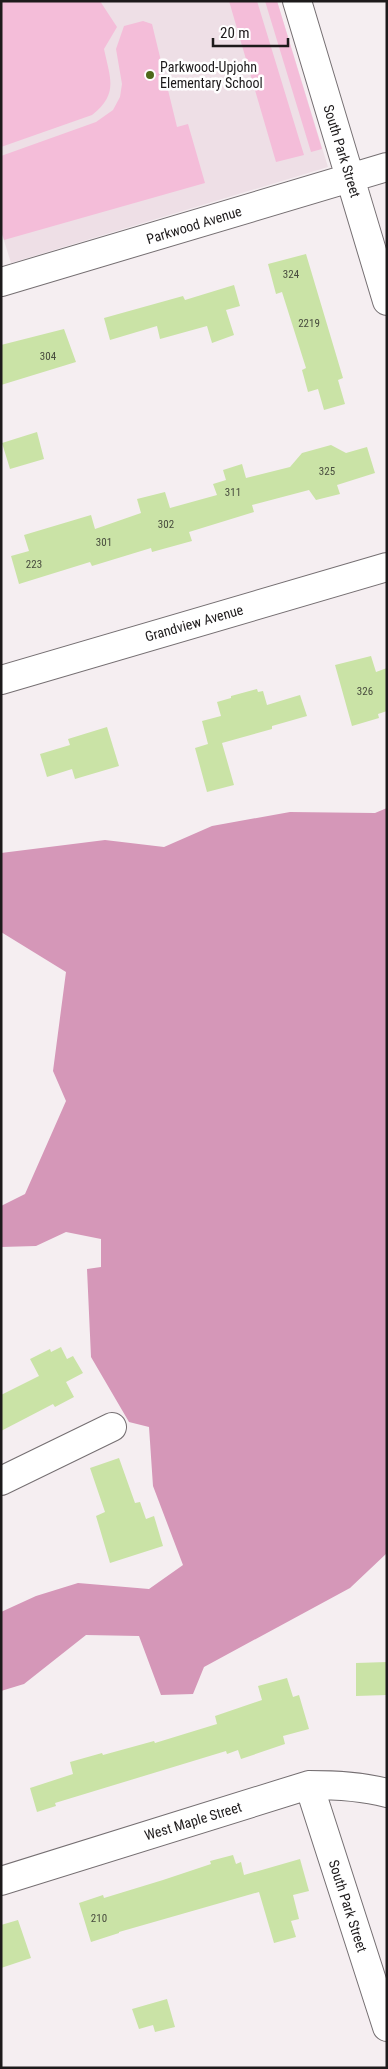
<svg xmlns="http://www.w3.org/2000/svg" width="388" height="2069" font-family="'Roboto Condensed',sans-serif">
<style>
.built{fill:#eedfe6}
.green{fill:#f4bdd9}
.forest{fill:#d597b8}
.building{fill:#cae3a6}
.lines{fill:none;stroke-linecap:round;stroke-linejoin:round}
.minor-casing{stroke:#756f72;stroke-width:30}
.minor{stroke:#fff;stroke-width:28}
.poi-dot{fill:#4e681a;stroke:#fff;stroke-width:2}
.labels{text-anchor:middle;stroke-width:5;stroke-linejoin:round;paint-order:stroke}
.number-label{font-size:11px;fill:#484c3e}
.poi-label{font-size:14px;fill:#1d1a1b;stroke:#fff;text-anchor:start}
.street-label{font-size:14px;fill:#1d1a1b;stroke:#fff}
</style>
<rect width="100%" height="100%" fill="#f5eef1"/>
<path class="built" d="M 1,1 L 277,1 L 328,167 L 11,263 L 1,231 Z"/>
<path class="green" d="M 1,1 L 100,1 L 117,27 L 104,49 C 110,78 119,94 92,115 L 1,147 Z
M 229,1 L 257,1 L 304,155 L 276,162 Z
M 265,1 L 277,1 L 322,149 L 311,152 Z
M 143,21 L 152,24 L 177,127 L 188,124 L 205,183 L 4,240 L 1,231 L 1,156 L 96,122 L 113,110 L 120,97 L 122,84 L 116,49 L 124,26 Z"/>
<path class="forest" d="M 387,808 L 387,1553 L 350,1588 L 204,1667 L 193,1694 L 161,1695 L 139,1636 L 86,1635 L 24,1684 L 1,1691 L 1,1612 L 36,1596 L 78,1583 L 149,1589 L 183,1565 L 153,1486 L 149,1427 L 129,1422 L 91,1357 L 87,1269 L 101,1267 L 101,1239 L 66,1232 L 36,1246 L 1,1247 L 1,1206 L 25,1194 L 66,1101 L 53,1071 L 66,972 L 1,932 L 1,853 L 105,840 L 164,847 L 212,826 L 290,812 L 375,813 Z"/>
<path class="building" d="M 306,254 L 343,378 L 338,380 L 345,404 L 324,410 L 318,389 L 308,392 L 302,370 L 306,368 L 282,292 L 276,294 L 268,264 Z
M 234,285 L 240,306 L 226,310 L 234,335 L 212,343 L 207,326 L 160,339 L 157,326 L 110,340 L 104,318 L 183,296 L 185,300 Z
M 64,329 L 76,362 L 1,385 L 1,345 Z
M 37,432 L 44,459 L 10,469 L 2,443 Z
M 331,445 L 346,453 L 367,447 L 375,473 L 337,485 L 340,494 L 316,500 L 309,490 L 252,505 L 254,512 L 189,532 L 192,541 L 152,552 L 151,548 L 92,566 L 90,562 L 19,584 L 11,556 L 29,551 L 24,535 L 91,515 L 95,529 L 141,513 L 137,499 L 165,492 L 170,508 L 217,495 L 213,484 L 226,480 L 223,470 L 242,464 L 246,478 L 290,467 L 302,453 Z
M 371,656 L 376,672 L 387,668 L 387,711 L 378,714 L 379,718 L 352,726 L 335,665 Z
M 257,689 L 258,692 L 263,691 L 267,705 L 300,695 L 307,716 L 272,726 L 272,729 L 222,743 L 234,785 L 207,792 L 195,748 L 208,744 L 202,721 L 221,716 L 217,702 L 231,698 L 231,696 Z
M 107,727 L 119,766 L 75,779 L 72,769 L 47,777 L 40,754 L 70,745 L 68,739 Z
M 61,1347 L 67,1359 L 73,1356 L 83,1373 L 66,1382 L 74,1397 L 55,1407 L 53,1404 L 1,1431 L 1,1395 L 39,1376 L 30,1359 L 50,1349 L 51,1352 Z
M 119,1458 L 135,1503 L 140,1502 L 146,1519 L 154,1516 L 163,1546 L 110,1563 L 96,1516 L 105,1512 L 90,1468 Z
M 387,1662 L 387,1695 L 356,1696 L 356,1663 Z
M 287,1678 L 293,1697 L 299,1695 L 309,1729 L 283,1736 L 285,1744 L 241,1759 L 238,1750 L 227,1754 L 226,1751 L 55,1803 L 56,1806 L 37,1812 L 30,1788 L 73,1774 L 70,1762 L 102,1753 L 103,1755 L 154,1741 L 155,1743 L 217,1724 L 215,1716 L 262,1700 L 258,1686 Z
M 233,1855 L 236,1864 L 241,1862 L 244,1875 L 300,1859 L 309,1891 L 293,1895 L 299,1919 L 291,1921 L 296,1937 L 274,1943 L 259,1892 L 119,1932 L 119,1933 L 91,1942 L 79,1903 L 103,1895 L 104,1898 L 163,1880 L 211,1864 L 210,1861 Z
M 18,1920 L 31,1958 L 1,1968 L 1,1925 Z
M 167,1999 L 175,2027 L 155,2032 L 153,2025 L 139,2029 L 132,2009 Z"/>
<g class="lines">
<defs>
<path id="minor" d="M 297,1 L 387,301
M 1,282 L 387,167
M 1,680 L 387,567
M 1,1481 L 112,1427
M 309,1785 L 387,2027
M 1,1881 L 309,1785 C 336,1785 361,1786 387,1793"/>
</defs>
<use href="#minor" class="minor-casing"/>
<use href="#minor" class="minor"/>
</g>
<circle class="poi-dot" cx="150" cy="75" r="5"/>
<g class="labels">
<g class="number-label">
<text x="291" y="278">324</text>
<text x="309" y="327">2219</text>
<text x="48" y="360">304</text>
<text x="327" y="475">325</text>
<text x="233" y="496">311</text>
<text x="166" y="528">302</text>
<text x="104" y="546">301</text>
<text x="34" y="568">223</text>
<text x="365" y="695">326</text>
<text x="99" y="1922">210</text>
</g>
<g class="poi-label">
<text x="160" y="72">Parkwood-Upjohn<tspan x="160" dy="16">Elementary School</tspan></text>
</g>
<g class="street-label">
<text transform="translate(342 151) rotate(73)" y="5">South Park Street</text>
<text transform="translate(194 225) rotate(-17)" y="5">Parkwood Avenue</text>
<text transform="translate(194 623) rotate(-16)" y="5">Grandview Avenue</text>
<text transform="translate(193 1821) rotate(-17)" y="5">West Maple Street</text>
<text transform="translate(348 1906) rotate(72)" y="5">South Park Street</text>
</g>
</g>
<rect width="388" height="2069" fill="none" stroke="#1d1a1b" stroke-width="5"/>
<path d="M213 38v8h75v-8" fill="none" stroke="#1d1a1b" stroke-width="2.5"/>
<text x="220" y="38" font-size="15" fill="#1d1a1b" stroke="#ffffff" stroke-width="4" paint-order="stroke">20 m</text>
</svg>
